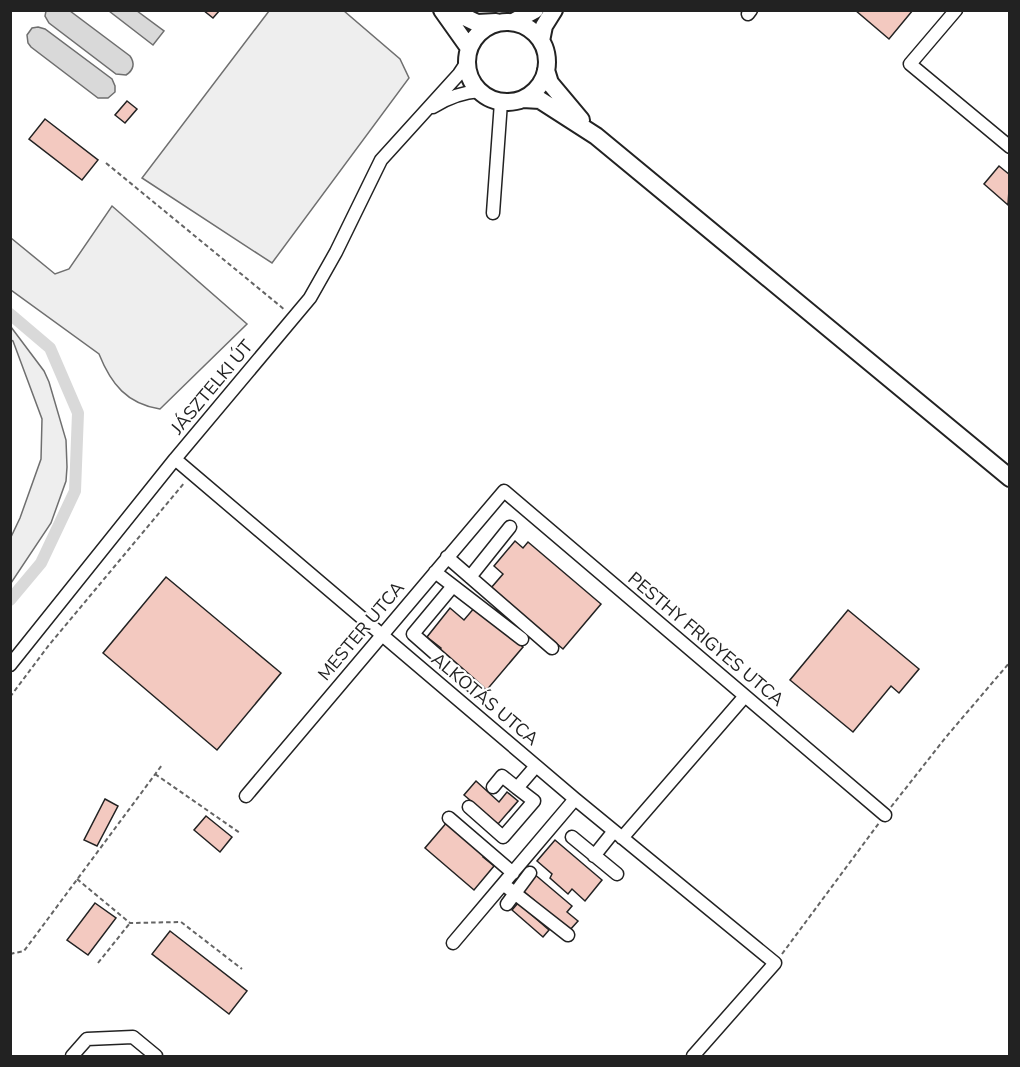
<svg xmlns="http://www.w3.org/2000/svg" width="1020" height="1067" font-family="'Nunito Sans',sans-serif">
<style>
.green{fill:#eee;stroke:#6f6f6f;stroke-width:1.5}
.water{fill:#d9d9d9;stroke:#6f6f6f;stroke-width:1.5}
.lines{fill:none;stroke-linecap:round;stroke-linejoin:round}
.canal{stroke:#d9d9d9;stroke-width:12}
.building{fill:#f3c9c0;stroke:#222;stroke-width:1.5}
.minor-casing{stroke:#222;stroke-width:15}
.major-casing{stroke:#222;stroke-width:20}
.path{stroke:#646464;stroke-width:2;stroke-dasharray:4.5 3;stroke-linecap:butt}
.minor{stroke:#fff;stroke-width:12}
.major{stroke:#fff;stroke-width:16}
.labels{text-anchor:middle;stroke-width:4.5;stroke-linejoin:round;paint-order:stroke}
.street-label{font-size:18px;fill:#222;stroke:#fff}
</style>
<rect width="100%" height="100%" fill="#fff"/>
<path class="green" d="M 269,11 L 344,11 L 400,59 L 409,78 L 272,263 L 142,178 Z
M 112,206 L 247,324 L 160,409 C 127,404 111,384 99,354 L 11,290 L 11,238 L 55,274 L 69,269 Z
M 11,327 L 44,371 L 49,382 L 66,440 L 67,467 L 66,481 L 51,523 L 11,583 L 11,537 L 20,518 L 41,459 L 42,419 L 13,341 L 11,340 Z"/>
<path class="water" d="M 46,11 L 70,11 L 130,56 C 135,63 134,70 126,75 L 116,74 L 49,23 L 45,16 Z
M 109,11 L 137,11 L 164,31 L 153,45 Z
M 38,27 L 45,29 L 112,79 L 115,86 L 115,92 L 108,98 L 98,98 L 31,47 L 28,43 L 27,35 L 32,28 Z"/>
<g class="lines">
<path class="canal" d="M 10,314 L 50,348 L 78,413 L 75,491 L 41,563 L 10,600"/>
</g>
<path class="building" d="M 203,10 L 220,10 L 213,18 Z
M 855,10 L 913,10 L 889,39 Z
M 127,101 L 137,109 L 125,123 L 115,115 Z
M 45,119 L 98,160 L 82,180 L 29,139 Z
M 999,166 L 1010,175 L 1008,205 L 984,184 Z
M 515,541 L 523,548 L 528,542 L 601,604 L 563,649 L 491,588 L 503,574 L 494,566 Z
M 166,577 L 281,673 L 217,750 L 103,653 Z
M 475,607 L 523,647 L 485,692 L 437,652 L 441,648 L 427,637 L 450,608 L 464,620 Z
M 848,610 L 919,669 L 899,693 L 891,686 L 853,732 L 790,680 Z
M 476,781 L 499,802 L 507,792 L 518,801 L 498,824 L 464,795 Z
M 105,799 L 118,806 L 97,846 L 84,840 Z
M 206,816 L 232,837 L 220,852 L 194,830 Z
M 448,821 L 486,854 L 483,857 L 494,866 L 474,890 L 425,848 Z
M 555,840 L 602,880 L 585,901 L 572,889 L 568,894 L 550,878 L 552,874 L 537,861 Z
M 533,873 L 572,906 L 567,912 L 578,921 L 569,931 L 531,903 L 534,900 L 521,889 Z
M 95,903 L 116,918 L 88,955 L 67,940 Z
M 518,903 L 549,930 L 543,937 L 512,910 Z
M 170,931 L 247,991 L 229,1014 L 152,954 Z"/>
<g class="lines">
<defs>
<path id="minor" d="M 956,10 L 910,64 L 1010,147
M 748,14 L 751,10
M 433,107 C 447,98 464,92 480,91
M 493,213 L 501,102
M 175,459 L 575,799 L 775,963 L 693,1056
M 447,557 L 552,648
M 435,572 L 522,639
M 470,577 L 510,527
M 453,586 L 413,634 L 479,692
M 10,665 L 175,459 L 310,298 L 336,252 L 381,160 L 459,74 L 467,62
M 493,787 L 502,776 L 517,788
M 246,796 L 504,491 L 885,815
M 469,807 L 503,837 L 534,801 L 517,788 L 536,766
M 449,818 L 513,873
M 572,837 L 617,874
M 622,838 L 745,696
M 594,856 L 614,831
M 503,884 L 568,935
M 507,904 L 530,873
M 453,943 L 575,799
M 72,1056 L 87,1039 L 133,1037 L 156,1056"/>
<path id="major" d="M 442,10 L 469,48
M 450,10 L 477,23 L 496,22
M 513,22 L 535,10
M467 62a40 40 0 1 1 80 0a40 40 0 1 1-80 0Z
M 541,41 L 544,26 L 554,10
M 546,70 L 550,83 L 581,120
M 523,99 L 540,100 L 596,136 L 1010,478"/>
</defs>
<use href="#minor" class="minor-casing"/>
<use href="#major" class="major-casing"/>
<path class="path" d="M 106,163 L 285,310
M 10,697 L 49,645 L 185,482
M 155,774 L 240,833
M 891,807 L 946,737 L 1010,662
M 77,879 L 130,923 L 181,922 L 242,969
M 10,954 L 24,951 L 162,765
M 782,954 L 879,823
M 98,963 L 130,923"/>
<use href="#minor" class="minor"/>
<use href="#major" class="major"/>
</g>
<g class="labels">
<g class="street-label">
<text transform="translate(212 387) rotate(-50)" y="6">JÁSZTELKI ÚT</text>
<text transform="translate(361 631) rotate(-50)" y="6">MESTER UTCA</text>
<text transform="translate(706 639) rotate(40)" y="6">PESTHY FRIGYES UTCA</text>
<text transform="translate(485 699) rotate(40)" y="6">ALKOTÁS UTCA</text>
</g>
</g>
<rect width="1020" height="1067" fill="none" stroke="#222222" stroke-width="24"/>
</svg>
